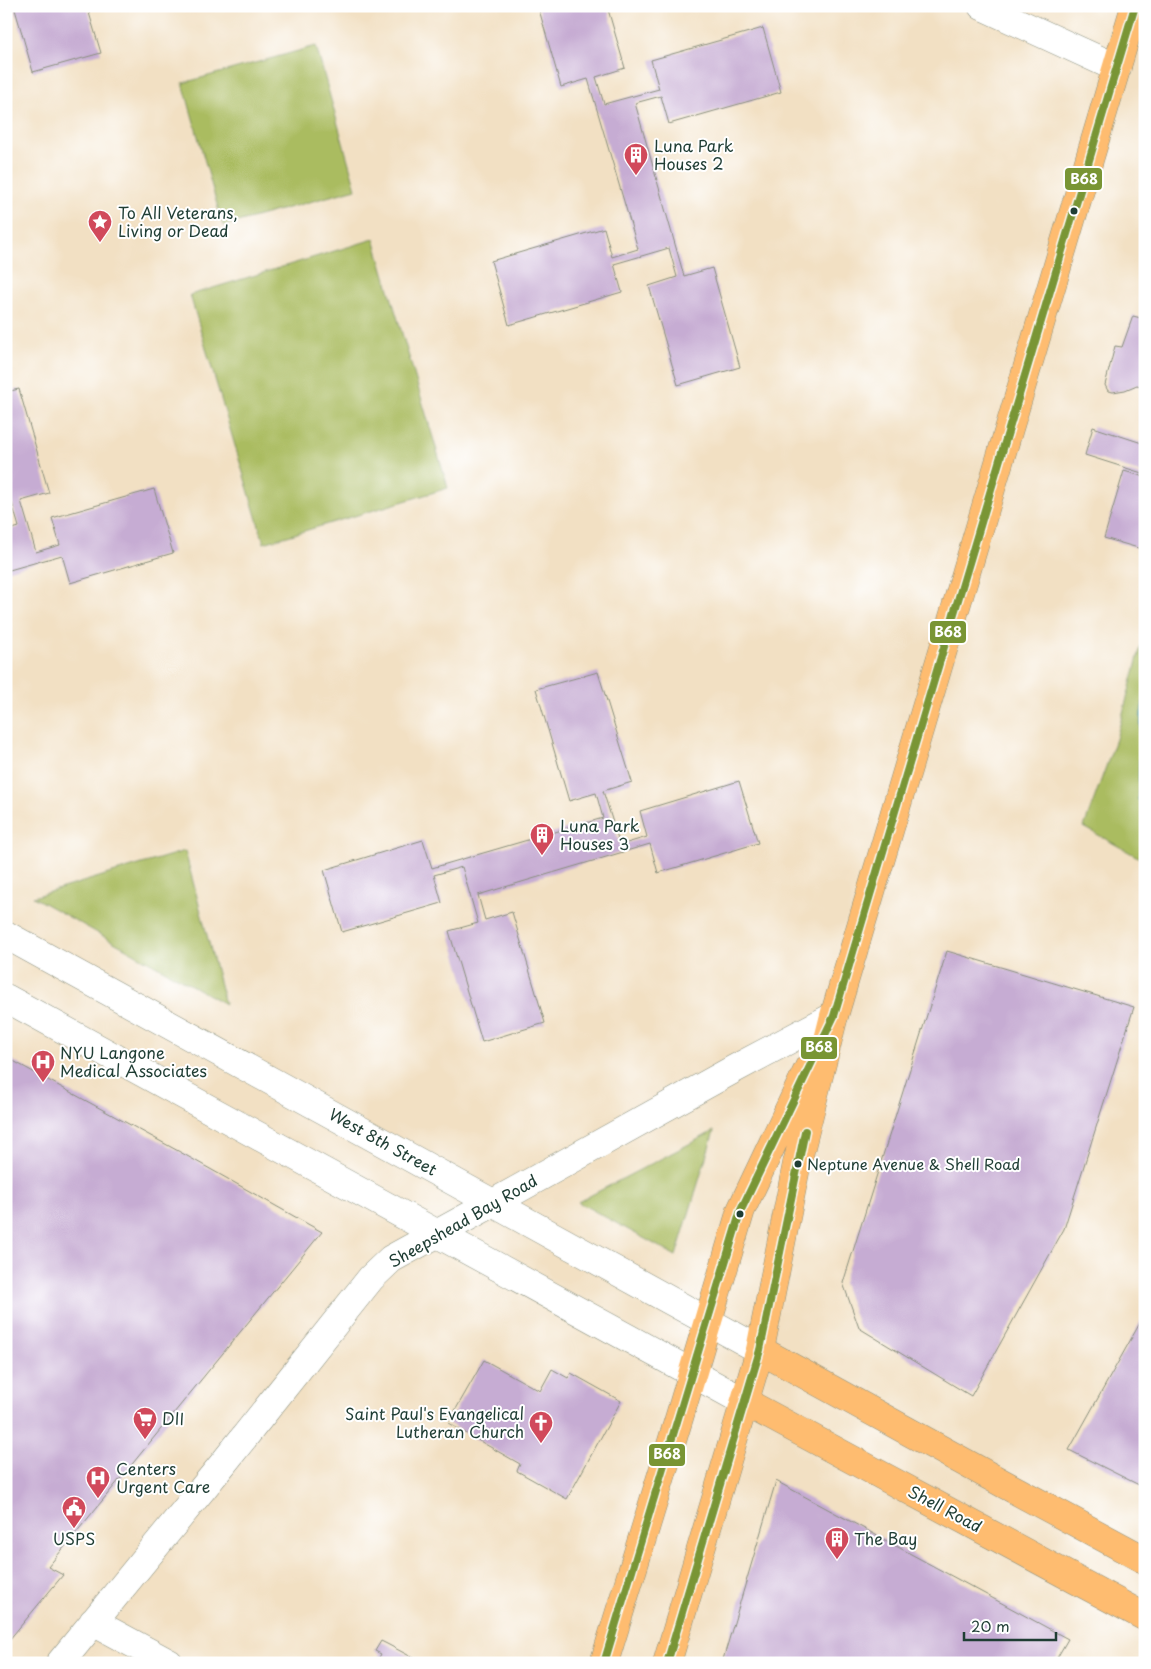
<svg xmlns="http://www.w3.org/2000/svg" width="1151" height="1669" font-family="'Playpen Sans',sans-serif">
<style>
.green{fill:#aabc60;stroke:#647c4a}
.water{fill:#3ea9be;stroke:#2e7379}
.building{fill:#c6acd3}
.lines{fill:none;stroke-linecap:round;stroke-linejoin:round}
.minor-casing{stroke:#888e7c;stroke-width:29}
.major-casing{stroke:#888e7c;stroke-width:29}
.minor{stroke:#fff;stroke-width:28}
.major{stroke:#febc70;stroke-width:28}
.bus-1-casing{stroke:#fff;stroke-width:11}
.bus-1{stroke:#799534;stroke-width:8}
.bus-dot{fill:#1f3d34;stroke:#fff;stroke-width:2}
.labels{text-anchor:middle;stroke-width:4;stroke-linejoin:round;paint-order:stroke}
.bus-label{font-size:15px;fill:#1f3d34;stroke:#fff;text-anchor:start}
.poi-label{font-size:16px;fill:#1f3d34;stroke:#fff;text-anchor:start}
.street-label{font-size:16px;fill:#1f3d34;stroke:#fff}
.line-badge{stroke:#fff;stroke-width:2}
.badge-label{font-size:14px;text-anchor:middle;font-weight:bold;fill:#fff}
</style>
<rect width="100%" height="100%" fill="#fff"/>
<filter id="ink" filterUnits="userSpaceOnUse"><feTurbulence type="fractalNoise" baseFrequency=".02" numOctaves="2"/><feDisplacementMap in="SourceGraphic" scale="10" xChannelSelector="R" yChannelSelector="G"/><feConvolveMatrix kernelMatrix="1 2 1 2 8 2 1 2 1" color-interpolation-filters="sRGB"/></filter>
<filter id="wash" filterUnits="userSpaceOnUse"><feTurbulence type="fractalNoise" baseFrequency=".0096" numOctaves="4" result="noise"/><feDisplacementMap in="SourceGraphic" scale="20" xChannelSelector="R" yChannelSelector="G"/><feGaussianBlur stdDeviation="1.12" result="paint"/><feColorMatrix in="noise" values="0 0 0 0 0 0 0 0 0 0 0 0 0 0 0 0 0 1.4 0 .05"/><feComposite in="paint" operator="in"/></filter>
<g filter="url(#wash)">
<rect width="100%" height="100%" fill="#f2e0c3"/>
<path class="green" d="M 316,46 L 356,189 L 223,226 L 183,83 Z
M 374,239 L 448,488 L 264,543 L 190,295 Z
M 1145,631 L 1145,693 L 1141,713 L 1138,799 L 1145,807 L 1145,861 L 1084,827 L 1116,739 Z
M 185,851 L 225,1004 L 33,897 Z
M 714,1131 L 676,1256 L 578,1202 Z"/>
<path class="water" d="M 1145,693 L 1145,807 L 1138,800 L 1141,713 Z"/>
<g id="blocks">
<path class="building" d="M 14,6 L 87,6 L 101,53 L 33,72 Z
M 538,6 L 607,6 L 625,68 L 596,77 L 604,104 L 659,89 L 651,60 L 763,28 L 781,92 L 669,124 L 661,96 L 635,103 L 684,276 L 712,268 L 740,367 L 678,385 L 649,286 L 677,277 L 669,248 L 614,264 L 622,292 L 509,325 L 491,261 L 604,228 L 612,257 L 638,249 L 588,79 L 561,87 Z
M 1133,316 L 1145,319 L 1145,387 L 1137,385 L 1125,390 L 1113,392 L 1108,391 L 1105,385 L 1115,346 L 1122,347 Z
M 19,389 L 49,493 L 21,501 L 36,552 L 60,545 L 52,518 L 154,489 L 173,553 L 70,583 L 62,555 L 6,571 L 6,531 L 19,527 L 12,503 L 6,505 L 6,392 Z
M 1093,427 L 1145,444 L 1145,474 L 1085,455 Z
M 1124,471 L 1145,477 L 1145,550 L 1104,538 Z
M 598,672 L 632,782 L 603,791 L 620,845 L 647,837 L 640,811 L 739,781 L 758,843 L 658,873 L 650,844 L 478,895 L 485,920 L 512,912 L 545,1023 L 482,1042 L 449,931 L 478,923 L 462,867 L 434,875 L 442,903 L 342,932 L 324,870 L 423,840 L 432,868 L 603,818 L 596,793 L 569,801 L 536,689 Z
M 947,951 L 1134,1007 L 1064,1229 L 971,1396 L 859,1328 L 843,1283 Z
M 6,1057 L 180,1152 L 322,1232 L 48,1567 L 63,1575 L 9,1640 L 6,1639 Z
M 1145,1314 L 1145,1488 L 1069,1450 Z
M 484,1360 L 540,1391 L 552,1369 L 568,1378 L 571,1373 L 621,1401 L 567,1499 L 517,1471 L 520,1464 L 448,1423 Z
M 776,1481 L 1068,1639 L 1054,1663 L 722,1663 Z
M 381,1641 L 387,1644 L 423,1663 L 376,1663 L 381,1654 L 375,1651 Z"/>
</g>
</g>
<g filter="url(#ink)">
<use href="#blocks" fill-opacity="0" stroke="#888e7c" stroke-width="1"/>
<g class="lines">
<defs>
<path id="minor" d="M 982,6 L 1117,68
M 6,935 L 760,1350
M 6,998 L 745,1402
M 93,1622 L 169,1663
M 60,1663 L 222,1465 L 371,1278 L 391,1259 L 493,1203 L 736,1068 L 834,1016"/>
<path id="major" d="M 760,1350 L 1004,1484 L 1145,1560
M 745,1402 L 1145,1617
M 604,1663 L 680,1415 L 741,1210 L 809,1067
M 667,1663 L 760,1350 L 797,1163 L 834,1016 L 1135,6"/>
</defs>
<use href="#minor" class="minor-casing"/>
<use href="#major" class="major-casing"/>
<use href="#minor" class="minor"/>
<use href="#major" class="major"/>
<defs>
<path id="bus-1" d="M 604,1663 L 741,1210 L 834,1016 L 1135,6
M 667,1663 L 760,1350 L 805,1131"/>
</defs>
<use href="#bus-1" class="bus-1-casing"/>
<use href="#bus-1" class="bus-1"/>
</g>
</g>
<defs>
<symbol id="building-pin" viewBox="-11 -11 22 30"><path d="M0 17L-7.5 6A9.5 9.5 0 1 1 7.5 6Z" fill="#d1495b" stroke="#fff"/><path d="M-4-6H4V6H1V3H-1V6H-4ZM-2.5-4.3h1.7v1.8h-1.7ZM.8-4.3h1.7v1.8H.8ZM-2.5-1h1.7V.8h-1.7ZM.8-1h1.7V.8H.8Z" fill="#fff"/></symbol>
<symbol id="sight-pin" viewBox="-11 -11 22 30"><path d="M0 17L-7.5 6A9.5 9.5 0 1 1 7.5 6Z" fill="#d1495b" stroke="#fff"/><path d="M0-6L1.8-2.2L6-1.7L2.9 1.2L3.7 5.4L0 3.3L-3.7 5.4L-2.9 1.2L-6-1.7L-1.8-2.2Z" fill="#fff"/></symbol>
<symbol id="hospital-pin" viewBox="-11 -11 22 30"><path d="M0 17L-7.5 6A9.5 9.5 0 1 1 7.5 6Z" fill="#d1495b" stroke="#fff"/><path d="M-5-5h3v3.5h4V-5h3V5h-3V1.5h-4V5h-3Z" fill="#fff"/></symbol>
<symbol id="supermarket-pin" viewBox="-11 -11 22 30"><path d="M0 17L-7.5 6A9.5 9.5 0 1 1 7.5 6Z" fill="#d1495b" stroke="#fff"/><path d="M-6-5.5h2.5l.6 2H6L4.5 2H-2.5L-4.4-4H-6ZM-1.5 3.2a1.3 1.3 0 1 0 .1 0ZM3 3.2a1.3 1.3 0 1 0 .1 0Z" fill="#fff"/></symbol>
<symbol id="church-pin" viewBox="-11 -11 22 30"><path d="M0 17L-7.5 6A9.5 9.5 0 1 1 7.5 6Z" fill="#d1495b" stroke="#fff"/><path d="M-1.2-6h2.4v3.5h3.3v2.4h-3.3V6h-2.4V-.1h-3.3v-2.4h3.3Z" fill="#fff"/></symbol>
<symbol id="civic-pin" viewBox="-11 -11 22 30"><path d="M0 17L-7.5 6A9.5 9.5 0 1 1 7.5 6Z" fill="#d1495b" stroke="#fff"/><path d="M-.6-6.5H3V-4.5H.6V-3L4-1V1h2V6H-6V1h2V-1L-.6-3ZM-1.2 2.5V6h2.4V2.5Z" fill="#fff"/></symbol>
</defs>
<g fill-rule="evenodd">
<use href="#building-pin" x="622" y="141" width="28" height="38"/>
<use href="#sight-pin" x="86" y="208" width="28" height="38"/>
<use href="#building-pin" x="528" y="821" width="28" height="38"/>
<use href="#hospital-pin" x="29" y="1048" width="28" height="38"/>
<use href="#supermarket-pin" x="131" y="1405" width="28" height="38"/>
<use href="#church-pin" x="527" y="1409" width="28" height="38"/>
<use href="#hospital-pin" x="84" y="1464" width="28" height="38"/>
<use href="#civic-pin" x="60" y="1494" width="28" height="38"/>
<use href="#building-pin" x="823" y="1525" width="28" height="38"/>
</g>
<g class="bus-dot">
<circle cx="1074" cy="211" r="4.5"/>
<circle cx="798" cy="1164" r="4.5"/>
<circle cx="740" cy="1214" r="4.5"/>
</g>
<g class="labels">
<g class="bus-label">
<text x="807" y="1170">Neptune Avenue &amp; Shell Road</text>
</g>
<g class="poi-label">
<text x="654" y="152">Luna Park<tspan x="654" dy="18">Houses 2</tspan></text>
<text x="118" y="219">To All Veterans,<tspan x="118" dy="18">Living or Dead</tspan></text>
<text x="560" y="832">Luna Park<tspan x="560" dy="18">Houses 3</tspan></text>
<text x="60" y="1059">NYU Langone<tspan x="60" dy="18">Medical Associates</tspan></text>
<text x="524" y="1420" text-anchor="end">Saint Paul's Evangelical<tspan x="524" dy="18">Lutheran Church</tspan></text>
<text x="162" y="1425">DII</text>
<text x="116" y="1475">Centers<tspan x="116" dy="18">Urgent Care</tspan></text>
<text x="74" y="1545" text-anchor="middle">USPS</text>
<text x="854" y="1545">The Bay</text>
</g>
<g class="street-label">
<text transform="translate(383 1142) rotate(29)" y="6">West 8th Street</text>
<text transform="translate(463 1221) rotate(-30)" y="6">Sheepshead Bay Road</text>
<text transform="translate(945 1509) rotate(28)" y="6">Shell Road</text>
</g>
</g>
<g class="line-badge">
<rect x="1064" y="167" width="39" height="24" rx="5" fill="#799534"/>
<rect x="929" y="620" width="38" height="24" rx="5" fill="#799534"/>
<rect x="800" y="1036" width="38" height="24" rx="5" fill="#799534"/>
<rect x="648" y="1443" width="38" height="24" rx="5" fill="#799534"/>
</g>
<g class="badge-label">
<text x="1084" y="184">B68</text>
<text x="948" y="637">B68</text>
<text x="819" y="1052">B68</text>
<text x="667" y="1459">B68</text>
</g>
<rect width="1151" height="1669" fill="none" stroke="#fff" stroke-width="25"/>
<path d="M964 1632v8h92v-8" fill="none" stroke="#1f3d34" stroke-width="2.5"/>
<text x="971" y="1632" font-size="15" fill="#1f3d34" stroke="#ffffff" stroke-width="4" paint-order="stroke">20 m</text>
</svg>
